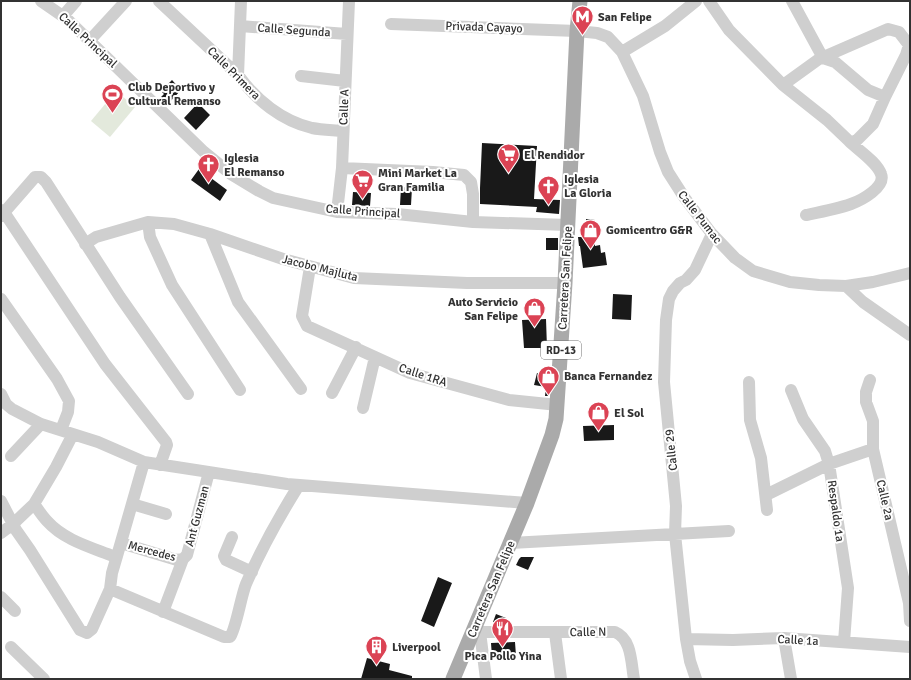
<svg xmlns="http://www.w3.org/2000/svg" width="911" height="680" font-family="Signika,sans-serif">
<style>
.green{fill:#e3e9dc}
.building{fill:#191919}
.lines{fill:none;stroke-linecap:round;stroke-linejoin:round}
.minor{stroke:#cfcfcf;stroke-width:12}
.major{stroke:#aaa;stroke-width:15}
.labels{text-anchor:middle;stroke-width:4;stroke-linejoin:round;paint-order:stroke}
.shield{fill:#fff;stroke:#707070;stroke-width:1}
.shield-label{font-size:11px;font-weight:bold;fill:#323232}
.poi-label{font-size:12px;font-weight:bold;fill:#323232;stroke:#fff;text-anchor:start}
.street-label{font-size:12px;fill:#323232;stroke:#fff}
</style>
<rect width="100%" height="100%" fill="#fff"/>
<path class="green" d="M 116,91 L 135,107 L 110,137 L 91,121 Z"/>
<path class="building" d="M 172,80 L 181,90 L 168,104 L 161,97 L 164,94 L 161,91 Z
M 198,103 L 210,115 L 196,130 L 184,118 Z
M 482,143 L 537,146 L 534,199 L 560,200 L 559,214 L 536,212 L 537,207 L 480,204 L 480,188 Z
M 199,169 L 227,190 L 220,201 L 191,180 Z
M 401,187 L 412,188 L 411,205 L 400,205 Z
M 353,192 L 371,193 L 370,206 L 352,205 Z
M 586,219 L 595,220 L 595,246 L 600,245 L 601,253 L 605,252 L 607,265 L 583,268 L 580,246 L 579,246 L 578,237 L 586,237 Z
M 546,238 L 558,238 L 558,250 L 546,250 Z
M 613,294 L 632,295 L 631,320 L 612,319 Z
M 546,319 L 547,348 L 524,348 L 522,320 Z
M 537,373 L 550,373 L 548,396 L 545,396 L 546,387 L 534,385 Z
M 614,425 L 614,440 L 584,441 L 583,426 Z
M 521,557 L 534,557 L 528,570 L 516,565 L 519,559 Z
M 438,577 L 452,583 L 434,627 L 421,621 Z
M 496,614 L 506,618 L 503,624 L 499,624 L 493,622 Z
M 515,642 L 516,656 L 492,657 L 491,643 Z
M 367,658 L 390,664 L 389,670 L 412,676 L 412,679 L 361,679 Z"/>
<g class="lines">
<path class="minor" d="M 41,1 L 67,19 L 204,152 L 231,174 L 259,191 L 273,198 L 337,212 L 397,214 L 473,222 L 568,225
M 159,1 L 238,75 C 256,100 282,121 312,128 C 322,130 333,130 343,131
M 709,1 L 729,30 L 783,85 L 819,59 L 888,29 L 899,32 L 909,45 L 906,55 L 885,97 L 873,124 L 855,142 L 849,141 L 827,120 L 783,85
M 792,1 L 823,58 L 835,62 L 868,90 L 885,97
M 63,16 L 76,1
M 391,24 L 577,31 L 597,33 L 608,37 L 622,52 L 643,96 L 660,152 L 668,172 L 684,197 L 712,234 L 735,258 L 753,271 L 790,282 L 819,285 L 846,286 L 873,282 L 910,273
M 240,26 L 347,34
M 90,40 L 126,1
M 622,52 L 665,26 L 696,1
M 238,75 L 241,1
M 301,76 L 345,81
M 342,168 L 433,172 L 464,175 L 471,182 L 473,194 L 473,222
M 1,210 L 4,212 L 105,364 L 166,442 L 167,445 L 160,465
M 337,212 L 342,168 L 349,1
M 806,215 C 821,212 837,209 851,204 C 862,200 886,187 881,174 C 877,162 858,150 849,141
M 1,216 L 35,177 L 41,177 L 46,182 L 120,297 L 188,394
M 148,222 L 150,237 L 172,285 L 240,390
M 210,234 L 238,302 L 301,389
M 85,244 L 96,237 L 148,222 L 174,224 L 210,234 L 283,259 L 354,278 L 467,283 L 565,283
M 310,267 L 302,316 L 307,326 L 410,373 L 509,400 L 558,405
M 846,286 L 863,302 L 910,335
M 1,299 L 57,379 L 69,401 L 68,412 L 61,430
M 870,380 L 866,392 L 866,402 L 873,421 L 873,449 L 909,603 L 910,621
M 749,382 L 750,420 L 761,458 L 767,510
M 791,390 L 803,419 L 825,451 L 829,464 L 848,588 L 844,642
M 332,393 L 356,347
M 1,394 L 6,404 L 12,409 L 41,424 L 98,442 L 144,462 L 287,484 L 527,503
M 363,408 L 375,357
M 11,456 L 41,424
M 766,495 L 829,464 L 873,449
M 1,501 L 16,530 L 30,550 L 80,630 L 87,633 L 92,629 L 110,589 L 112,573 L 117,556 L 144,462
M 34,504 C 38,509 42,516 47,521 C 64,540 90,547 113,556 L 117,556
M 132,504 L 166,514
M 1,533 L 13,524 L 34,504 L 56,467 L 73,434
M 232,537 L 224,556 L 226,560 L 252,572
M 121,543 L 177,560 L 183,559
M 511,543 L 729,531
M 110,589 L 224,637 L 230,637 C 236,629 241,596 246,584 C 261,549 279,517 299,485
M 1,597 L 15,611
M 163,612 L 183,559 L 187,555 L 209,472
M 472,632 L 615,632 C 632,639 631,663 634,679
M 480,632 L 486,679
M 555,633 L 561,679
M 784,638 L 791,679
M 686,639 L 733,640 L 784,638 L 910,647
M 11,647 L 44,679
M 696,679 L 690,661 L 686,639 L 675,534 L 676,506 L 664,382 L 666,320 L 669,299 L 673,291 L 680,283 L 686,280 L 695,270 L 712,234"/>
<path class="major" d="M 453,679 L 527,503 L 552,435 L 556,419 L 565,283 L 577,31 L 580,1"/>
</g>
<defs>
<symbol id="metro-pin" viewBox="-11 -11 22 30"><path d="M0 17L-7.5 6A9.5 9.5 0 1 1 7.5 6Z" fill="#db4354" stroke="#fff"/><path d="M-5.5 5V-5H-3L0 0L3-5H5.5V5H3V-.5L0 4L-3-.5V5Z" fill="#fff"/></symbol>
<symbol id="stadium-pin" viewBox="-11 -11 22 30"><path d="M0 17L-7.5 6A9.5 9.5 0 1 1 7.5 6Z" fill="#db4354" stroke="#fff"/><path d="M0-5a6.5 5 0 1 0 0 10a6.5 5 0 1 0 0-10ZM-3.5-1.8h7v3.6h-7Z" fill="#fff"/></symbol>
<symbol id="supermarket-pin" viewBox="-11 -11 22 30"><path d="M0 17L-7.5 6A9.5 9.5 0 1 1 7.5 6Z" fill="#db4354" stroke="#fff"/><path d="M-6-5.5h2.5l.6 2H6L4.5 2H-2.5L-4.4-4H-6ZM-1.5 3.2a1.3 1.3 0 1 0 .1 0ZM3 3.2a1.3 1.3 0 1 0 .1 0Z" fill="#fff"/></symbol>
<symbol id="church-pin" viewBox="-11 -11 22 30"><path d="M0 17L-7.5 6A9.5 9.5 0 1 1 7.5 6Z" fill="#db4354" stroke="#fff"/><path d="M-1.2-6h2.4v3.5h3.3v2.4h-3.3V6h-2.4V-.1h-3.3v-2.4h3.3Z" fill="#fff"/></symbol>
<symbol id="shop-pin" viewBox="-11 -11 22 30"><path d="M0 17L-7.5 6A9.5 9.5 0 1 1 7.5 6Z" fill="#db4354" stroke="#fff"/><path d="M-5-2.5h2.3a2.7 3.5 0 0 1 5.4 0H5L5.5 6h-11ZM-1.5-2.5h3a1.5 2.3 0 0 0-3 0Z" fill="#fff"/></symbol>
<symbol id="restaurant-pin" viewBox="-11 -11 22 30"><path d="M0 17L-7.5 6A9.5 9.5 0 1 1 7.5 6Z" fill="#db4354" stroke="#fff"/><path d="M-5-6h1v4h1v-4h1v4h1v-4h1v5L-1.5 .5V6h-2V.5L-5-1ZM5-6V6H3V1.5H1.5Q1.5-4 5-6Z" fill="#fff"/></symbol>
<symbol id="building-pin" viewBox="-11 -11 22 30"><path d="M0 17L-7.5 6A9.5 9.5 0 1 1 7.5 6Z" fill="#db4354" stroke="#fff"/><path d="M-4-6H4V6H1V3H-1V6H-4ZM-2.5-4.3h1.7v1.8h-1.7ZM.8-4.3h1.7v1.8H.8ZM-2.5-1h1.7V.8h-1.7ZM.8-1h1.7V.8H.8Z" fill="#fff"/></symbol>
</defs>
<g fill-rule="evenodd">
<use href="#metro-pin" x="570" y="4" width="25" height="34"/>
<use href="#stadium-pin" x="100" y="82" width="25" height="34"/>
<use href="#supermarket-pin" x="496" y="142" width="25" height="34"/>
<use href="#church-pin" x="196" y="152" width="25" height="34"/>
<use href="#supermarket-pin" x="350" y="168" width="25" height="34"/>
<use href="#church-pin" x="536" y="174" width="25" height="34"/>
<use href="#shop-pin" x="578" y="218" width="25" height="34"/>
<use href="#shop-pin" x="522" y="296" width="25" height="34"/>
<use href="#shop-pin" x="536" y="364" width="25" height="34"/>
<use href="#shop-pin" x="586" y="400" width="25" height="34"/>
<use href="#restaurant-pin" x="490" y="616" width="25" height="34"/>
<use href="#building-pin" x="364" y="634" width="25" height="34"/>
</g>
<g class="labels">
<rect class="shield" x="541" y="341" width="40" height="18" rx="3"/>
<g class="shield-label">
<text x="561" y="354">RD-13</text>
</g>
<g class="poi-label">
<text x="598" y="21">San Felipe</text>
<text x="128" y="91">Club Deportivo y<tspan x="128" dy="14">Cultural Remanso</tspan></text>
<text x="524" y="159">El Rendidor</text>
<text x="224" y="162">Iglesia<tspan x="224" dy="14">El Remanso</tspan></text>
<text x="378" y="177">Mini Market La<tspan x="378" dy="14">Gran Familia</tspan></text>
<text x="564" y="183">Iglesia<tspan x="564" dy="14">La Gloria</tspan></text>
<text x="606" y="234">Gomicentro G&amp;R</text>
<text x="518" y="306" text-anchor="end">Auto Servicio<tspan x="518" dy="14">San Felipe</tspan></text>
<text x="564" y="380">Banca Fernandez</text>
<text x="614" y="417">El Sol</text>
<text x="392" y="651">Liverpool</text>
<text x="503" y="660" text-anchor="middle">Pica Pollo Yina</text>
</g>
<g class="street-label">
<text transform="translate(484 27) rotate(2)" y="4">Privada Cayayo</text>
<text transform="translate(294 30) rotate(4)" y="4">Calle Segunda</text>
<text transform="translate(88 40) rotate(43)" y="4">Calle Principal</text>
<text transform="translate(234 73) rotate(45)" y="4">Calle Primera</text>
<text transform="translate(344 107) rotate(-88)" y="4">Calle A</text>
<text transform="translate(363 211) rotate(4)" y="4">Calle Principal</text>
<text transform="translate(700 217) rotate(52)" y="4">Calle Pumac</text>
<text transform="translate(320 268) rotate(14)" y="4">Jacobo Majluta</text>
<text transform="translate(565 278) rotate(-87)" y="4">Carretera San Felipe</text>
<text transform="translate(423 375) rotate(18)" y="4">Calle 1RA</text>
<text transform="translate(671 450) rotate(-96)" y="4">Calle 29</text>
<text transform="translate(885 500) rotate(77)" y="4">Calle 2a</text>
<text transform="translate(836 511) rotate(82)" y="4">Respaldo 1a</text>
<text transform="translate(197 516) rotate(-75)" y="4">Ant Guzman</text>
<text transform="translate(152 551) rotate(15)" y="4">Mercedes</text>
<text transform="translate(491 589) rotate(-67)" y="4">Carretera San Felipe</text>
<text transform="translate(588 632) rotate(-1)" y="4">Calle N</text>
<text transform="translate(798 640) rotate(3)" y="4">Calle 1a</text>
</g>
</g>
<rect width="911" height="680" fill="none" stroke="#323232" stroke-width="4"/>
</svg>
